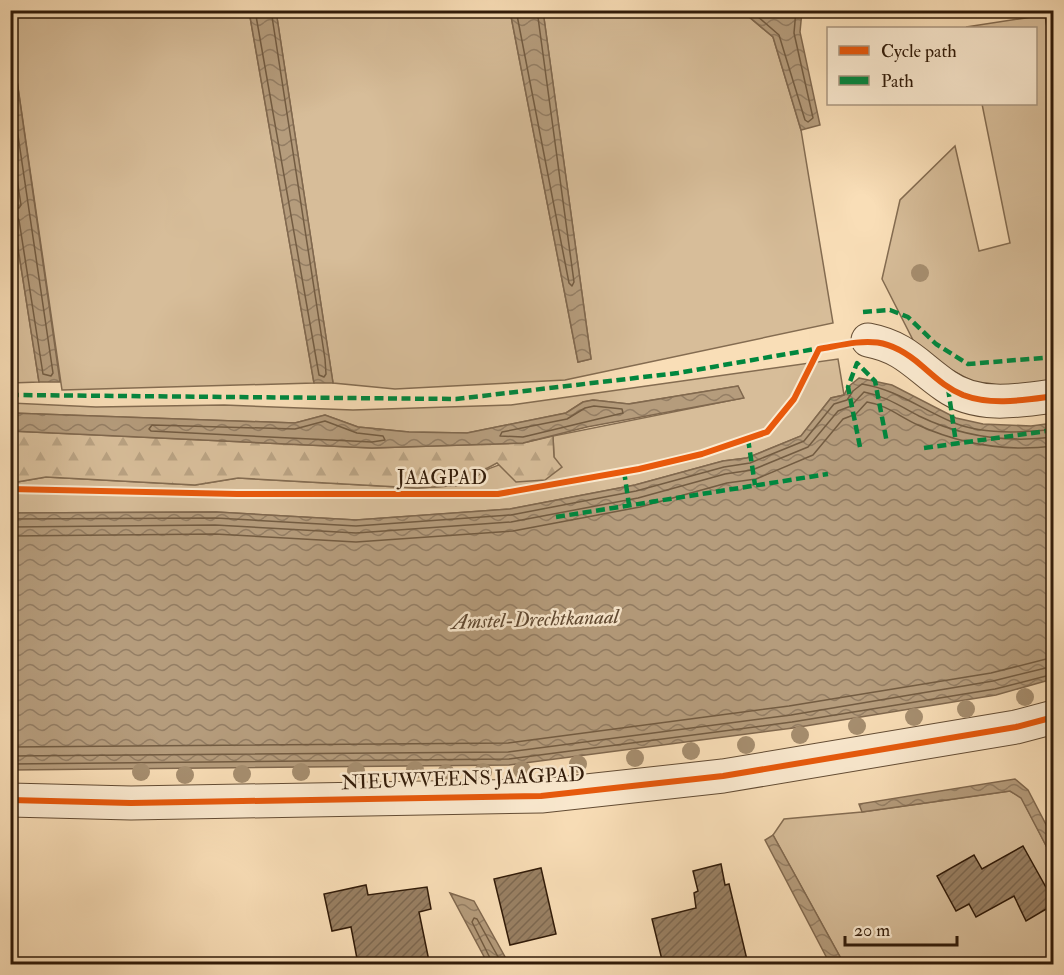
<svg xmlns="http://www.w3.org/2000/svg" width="1064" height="975" font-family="'IM FELL Double Pica',serif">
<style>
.grass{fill:#d7bd99;stroke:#846c51;stroke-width:1.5}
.forest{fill:url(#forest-firs);stroke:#846c51;stroke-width:1.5}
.water{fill:url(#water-waves);stroke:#80684e;stroke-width:1.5}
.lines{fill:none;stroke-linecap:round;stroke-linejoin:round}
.shore{stroke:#735c42;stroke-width:1.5}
.building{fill:url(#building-hatch);stroke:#311b09;stroke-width:1.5}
.minor-casing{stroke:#634c34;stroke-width:35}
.minor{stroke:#fbead0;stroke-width:33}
.quiet{stroke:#00873e;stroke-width:4.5;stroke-dasharray:9 4.5;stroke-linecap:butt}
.cycleway-casing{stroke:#fbead0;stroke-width:10}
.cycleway{stroke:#e8590c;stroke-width:6}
.tree{fill:#a68e6f}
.labels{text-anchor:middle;stroke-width:5;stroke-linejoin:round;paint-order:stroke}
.street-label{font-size:20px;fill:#311b09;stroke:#fbead0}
.water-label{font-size:21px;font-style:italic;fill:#5f4831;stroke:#fbead0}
</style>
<defs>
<pattern id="forest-firs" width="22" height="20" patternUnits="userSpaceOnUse" patternTransform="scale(1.5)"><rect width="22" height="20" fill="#d7bd99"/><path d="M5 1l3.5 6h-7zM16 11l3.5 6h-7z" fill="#b9a282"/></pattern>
<pattern id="water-waves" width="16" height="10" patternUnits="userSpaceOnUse" patternTransform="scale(1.5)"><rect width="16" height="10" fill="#b59c7c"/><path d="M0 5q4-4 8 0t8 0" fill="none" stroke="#947e64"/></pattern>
<pattern id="building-hatch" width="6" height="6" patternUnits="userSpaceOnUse" patternTransform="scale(1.5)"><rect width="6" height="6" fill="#998063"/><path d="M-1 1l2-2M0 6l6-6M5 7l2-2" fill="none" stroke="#7d6850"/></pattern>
</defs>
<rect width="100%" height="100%" fill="#f9deb7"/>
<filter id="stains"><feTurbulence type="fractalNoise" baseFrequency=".00333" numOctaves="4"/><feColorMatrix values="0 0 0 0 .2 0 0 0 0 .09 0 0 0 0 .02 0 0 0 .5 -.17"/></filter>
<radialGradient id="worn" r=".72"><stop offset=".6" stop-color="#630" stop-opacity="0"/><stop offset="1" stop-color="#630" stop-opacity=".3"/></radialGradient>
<path class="grass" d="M 10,11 L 249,11 L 314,383 L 62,390 L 11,39 Z
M 276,11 L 510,11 L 578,362 L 591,359 L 543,11 L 742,11 L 773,37 L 801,130 L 833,323 L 565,380 L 395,389 L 333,383 Z
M 1045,15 L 1054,67 L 1053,384 L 1004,389 L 979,385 L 946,367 L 913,340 L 882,279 L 900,200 L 955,146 L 979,251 L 1010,243 L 982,104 L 1036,104 L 1036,28 L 966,27 Z
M 11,203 L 39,382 L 11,383 Z
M 838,359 L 844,395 L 831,398 L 801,436 L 747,458 L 723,461 L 635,485 L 510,509 L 356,520 L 216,512 L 11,513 L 11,483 L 46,477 L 195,485 L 238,478 L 417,488 L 467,485 C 491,459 521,461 554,457 L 553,436 L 743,398 L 738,386 L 628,404 L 593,400 L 583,402 L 566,413 L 467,433 L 409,432 L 358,427 L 325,415 L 295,423 L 11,413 L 11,403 L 96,407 L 224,405 L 353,410 L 511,405 Z
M 1010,791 L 1021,797 L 1053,859 L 1053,964 L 844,964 L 773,835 L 784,819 L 862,812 Z"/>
<path class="forest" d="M 11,431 L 372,448 L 523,443 L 553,436 L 554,457 L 562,467 L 545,480 L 516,482 L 497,463 L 478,473 L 467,485 L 417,488 L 238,478 L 195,485 L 46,477 L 11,483 Z"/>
<path class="water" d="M 249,11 L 276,11 L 333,383 L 314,383 Z
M 510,11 L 543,11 L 591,359 L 578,362 Z
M 742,11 L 802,11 L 800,32 L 820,125 L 801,130 L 773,37 Z
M 1044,11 L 1053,11 L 1053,67 L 1045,15 Z
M 10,39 L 11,39 L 60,382 L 39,382 L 11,203 Z
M 859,378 L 892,385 L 956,418 L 983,424 L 1031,426 L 1053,423 L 1053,679 L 996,695 L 793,728 L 509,765 L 11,770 L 11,513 L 216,512 L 356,520 L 510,509 L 635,485 L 723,461 L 747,458 L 801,436 L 831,398 L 844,395 L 848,387 Z
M 738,386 L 744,398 L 587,427 L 523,443 L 372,448 L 11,431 L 11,413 L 295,423 L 325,415 L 358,427 L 409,432 L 467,433 L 566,413 L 583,402 L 593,400 L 629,404 Z
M 1015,779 L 1028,790 L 1053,838 L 1053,859 L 1021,798 L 1010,791 L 862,812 L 859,804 Z
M 773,835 L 844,964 L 830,964 L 765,840 Z
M 450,893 L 474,901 L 509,964 L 488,964 Z"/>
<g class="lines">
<path class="shore" d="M 255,10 L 319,375 L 324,377 L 326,374 L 325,359 L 271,10
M 516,10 L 569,283 L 572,286 L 574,282 L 537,10
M 750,10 L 779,35 L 805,120 L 808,122 L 813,118 L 794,33 L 796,10
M 10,81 L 53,373 L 51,376 L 43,374 L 19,220 L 16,216 L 10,215
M 10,133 L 21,205 L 19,208 L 10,207
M 594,406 L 622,409 L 623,413 L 523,437 L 500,436 L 502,432 L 567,419 L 585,408 Z
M 325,421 L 357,433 L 383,436 L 385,440 L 372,442 L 151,431 L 149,429 L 152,425 L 295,429 Z
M 10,519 L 216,518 L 356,526 L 511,515 L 636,491 L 724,467 L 750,463 L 804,441 L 834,404 L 847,400 L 853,391 L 862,384 C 895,389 921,409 952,422 C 982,435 1022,433 1054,429
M 10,527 L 215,525 L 356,533 L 511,522 L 638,498 L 725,474 L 752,470 L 808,447 L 838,411 L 851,406 L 864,392 C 885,396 900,406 919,416 C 962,437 1006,443 1054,437
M 10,536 L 215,534 L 356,542 L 513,531 L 640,507 L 727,483 L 756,479 L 813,455 L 843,419 L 856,414 L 867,402 C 887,405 900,417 918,425 C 962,445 1005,452 1054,446
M 10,747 L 508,743 L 789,706 L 991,673 L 1054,657
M 10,756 L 508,752 L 791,715 L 993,681 L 1054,666
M 10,764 L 509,759 L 792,722 L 995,689 L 1054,674
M 493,964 L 472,922 L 474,918 L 477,919 L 502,964"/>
</g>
<path class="building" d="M 1023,846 L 1053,900 L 1053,905 L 1026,921 L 1014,896 L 976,917 L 969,904 L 956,911 L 937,876 L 974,855 L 982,869 Z
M 721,864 L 725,885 L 729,884 L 748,964 L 663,964 L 652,919 L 696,908 L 694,893 L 698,891 L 693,871 Z
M 541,868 L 556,934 L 510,945 L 494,879 Z
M 366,885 L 368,895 L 427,887 L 431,909 L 419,912 L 429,961 L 412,964 L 358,964 L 351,927 L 332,931 L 324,894 Z"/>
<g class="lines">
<defs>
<path id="minor" d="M 868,340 C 905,347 917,366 946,386 C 977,408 1018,401 1054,396
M 10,800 L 131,803 L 541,796 L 723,776 L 1016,727 L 1054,717"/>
</defs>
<use href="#minor" class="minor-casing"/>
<use href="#minor" class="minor"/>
<path class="quiet" d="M 863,312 L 890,310 L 908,317 L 936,344 L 968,364 L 1054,357
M 948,388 L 956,443
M 10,395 L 456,399 L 678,373 L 821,348
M 748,439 L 755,485
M 860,447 L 848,387 L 857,363 L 875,381 L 887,443
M 924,448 L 1054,430
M 624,471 L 629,505
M 556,517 L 828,474"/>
<defs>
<path id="cycleway" d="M 10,489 L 237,494 L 498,494 L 639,469 L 702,454 L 767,432 L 794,399 L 819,349 C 864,341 884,333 922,366 C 935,377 946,388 963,395 C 992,406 1024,400 1054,396
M 10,800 L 131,803 L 541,796 L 723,776 L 1016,727 L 1054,717"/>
</defs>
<use href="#cycleway" class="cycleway-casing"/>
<use href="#cycleway" class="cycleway"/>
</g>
<g class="tree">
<circle cx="920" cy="273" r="9"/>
<circle cx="1025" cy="697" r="9"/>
<circle cx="966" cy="709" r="9"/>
<circle cx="914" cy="717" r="9"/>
<circle cx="857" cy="726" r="9"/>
<circle cx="800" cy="735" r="9"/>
<circle cx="746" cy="745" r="9"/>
<circle cx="691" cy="751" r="9"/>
<circle cx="635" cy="758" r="9"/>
<circle cx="578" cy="764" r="9"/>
<circle cx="415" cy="770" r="9"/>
<circle cx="522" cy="770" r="9"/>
<circle cx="356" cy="771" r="9"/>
<circle cx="141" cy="772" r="9"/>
<circle cx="301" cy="772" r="9"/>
<circle cx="483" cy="772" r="9"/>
<circle cx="446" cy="773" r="9"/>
<circle cx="242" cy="774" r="9"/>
<circle cx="185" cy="775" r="9"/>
</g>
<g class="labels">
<g class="street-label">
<text x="442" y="484">JAAGPAD</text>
<text transform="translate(463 778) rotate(-2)" y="7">NIEUWVEENS JAAGPAD</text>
</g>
<g class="water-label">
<text transform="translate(535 619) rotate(-2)" y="7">Amstel-Drechtkanaal</text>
</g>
</g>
<rect width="1064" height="975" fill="none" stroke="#f9deb7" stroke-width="36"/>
<rect x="12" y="12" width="1040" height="951" fill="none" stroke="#311b09" stroke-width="3"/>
<rect x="18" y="18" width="1028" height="939" fill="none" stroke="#311b09" stroke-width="1.5"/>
<rect x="827" y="27" width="210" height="78" fill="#fbead0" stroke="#aa9780" stroke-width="1.5"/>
<rect x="839" y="46" width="30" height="9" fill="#e8590c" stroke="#aa9780" stroke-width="1.5"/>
<text x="881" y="57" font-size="18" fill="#311b09">Cycle path</text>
<rect x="839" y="76" width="30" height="9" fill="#00873e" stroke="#aa9780" stroke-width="1.5"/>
<text x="881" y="87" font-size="18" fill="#311b09">Path</text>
<path d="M845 936v9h112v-9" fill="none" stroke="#311b09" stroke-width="3"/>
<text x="854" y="936" font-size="18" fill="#311b09" stroke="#fbead0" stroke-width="4.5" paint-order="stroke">20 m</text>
<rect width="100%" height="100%" filter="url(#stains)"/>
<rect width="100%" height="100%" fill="url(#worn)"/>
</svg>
